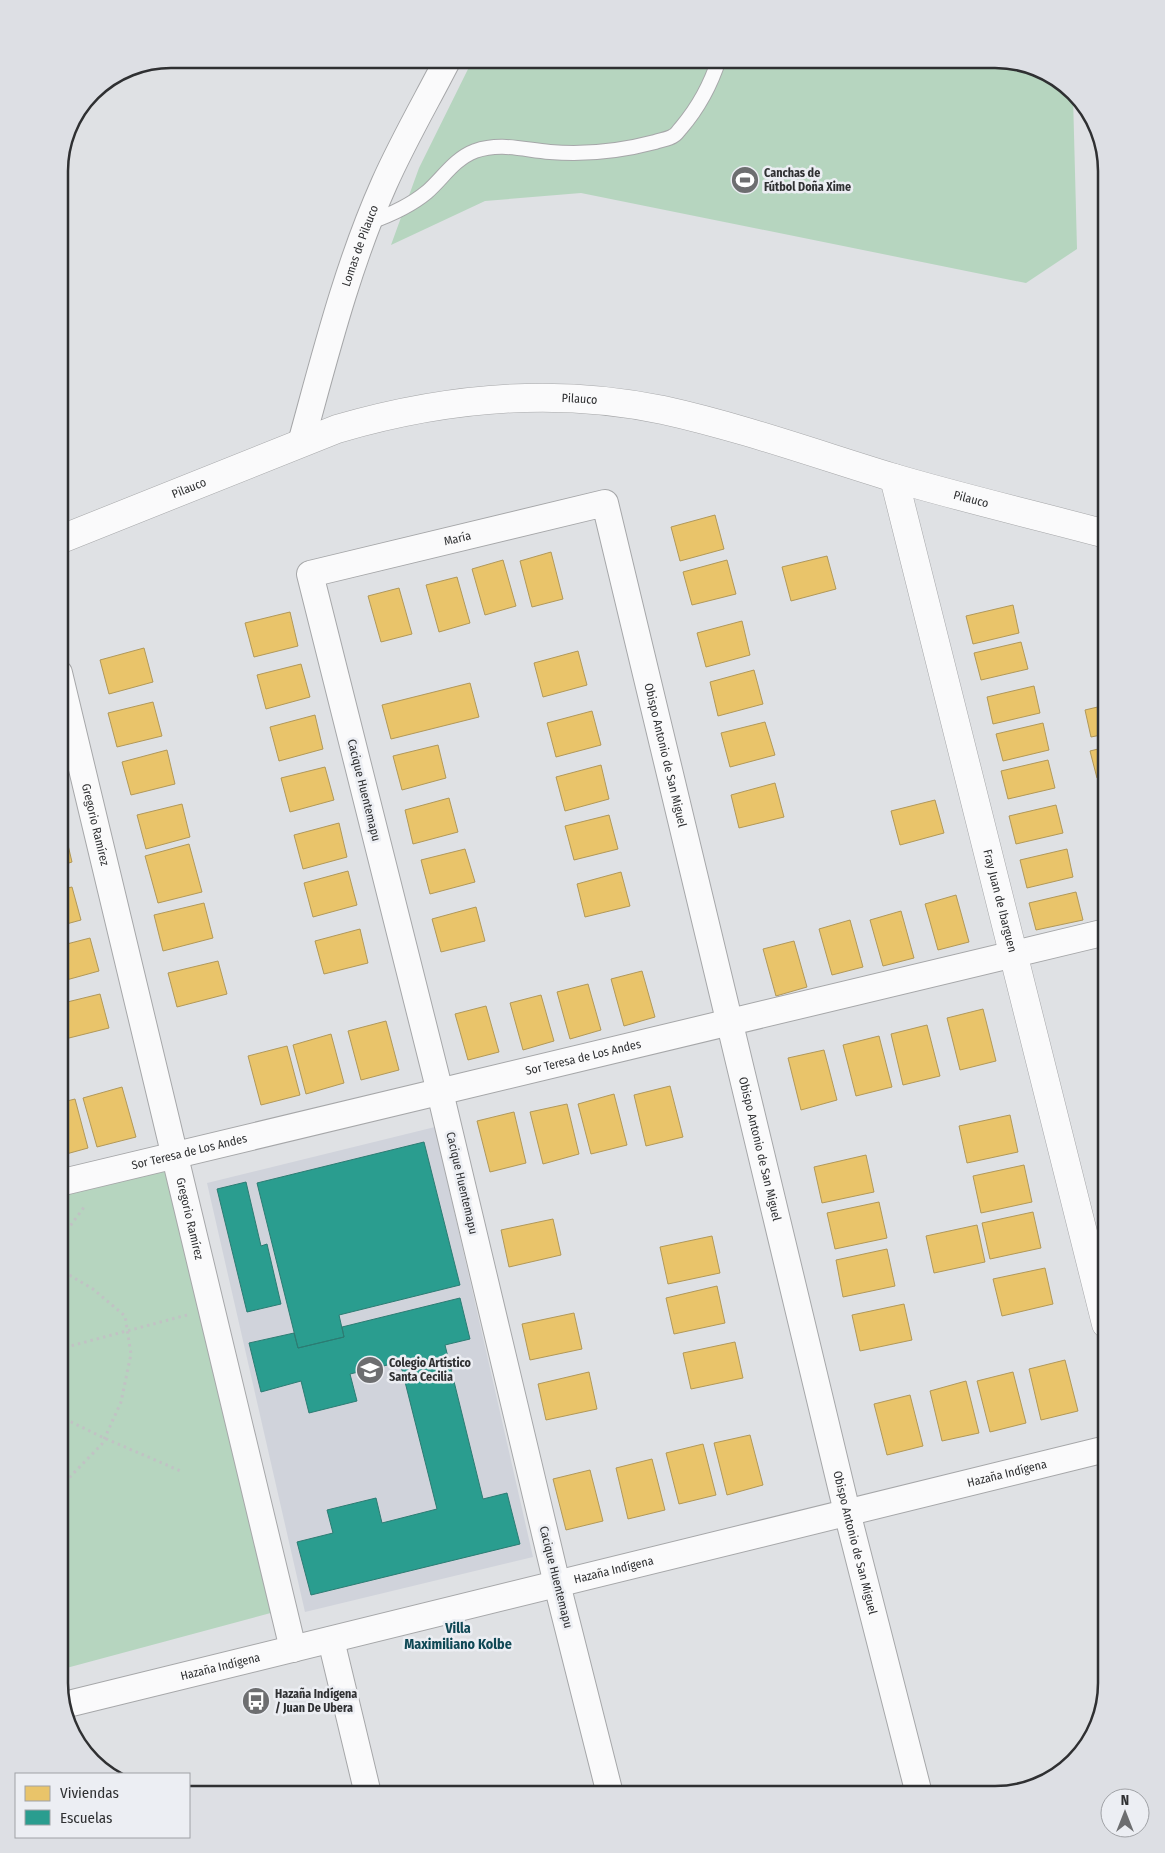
<svg xmlns="http://www.w3.org/2000/svg" width="1165" height="1853" font-family="'Fira Sans Condensed',sans-serif">
<style>
.built{fill:#d0d3db}
.green{fill:#b6d5bf}
.homes{fill:#e9c46a;stroke:#b19859}
.schools{fill:#2a9d8f;stroke:#2c7c73}
.lines{fill:none;stroke-linecap:round;stroke-linejoin:round}
.lane-casing{stroke:#a6a7a9;stroke-width:16}
.street-casing{stroke:#a6a7a9;stroke-width:28}
.secondary-casing{stroke:#a6a7a9;stroke-width:29}
.primary-casing{stroke:#a6a7a9;stroke-width:29}
.path{stroke:#c1c2c4;stroke-width:3;stroke-dasharray:2.5 4;stroke-linecap:butt}
.lane{stroke:#fafafb;stroke-width:14}
.street{stroke:#fafafb;stroke-width:26}
.secondary{stroke:#fafafb;stroke-width:28}
.primary{stroke:#fafafb;stroke-width:28}
.labels{text-anchor:middle;stroke-width:5;stroke-linejoin:round;paint-order:stroke}
.poi-label{font-size:12px;font-weight:bold;fill:#2f3032;stroke:#eceef3;text-anchor:start}
.street-label{font-size:12px;fill:#2f3032;stroke:#eceef3}
.neighbourhood-label{font-size:14px;font-weight:bold;fill:#0f4855;stroke:#eceef3}
.rim{fill:none;stroke:#2f3032;stroke-width:2.5}
</style>
<rect width="100%" height="100%" fill="#dfe1e4"/>
<path class="built" d="M 435,1127 L 533,1557 L 305,1612 L 207,1183 Z"/>
<path class="green" d="M 473,59 L 1002,59 L 1057,78 L 1073,96 L 1077,249 L 1026,283 L 581,193 L 485,201 L 391,245 L 419,168 Z
M 169,1168 L 278,1611 L 59,1670 L 59,1195 Z"/>
<path class="homes" d="M 715,515 L 724,549 L 680,561 L 671,527 Z
M 551,552 L 563,599 L 532,607 L 520,561 Z
M 827,556 L 836,589 L 791,601 L 782,567 Z
M 503,560 L 516,606 L 485,615 L 472,569 Z
M 727,560 L 736,594 L 692,605 L 683,572 Z
M 457,577 L 470,623 L 439,632 L 426,585 Z
M 399,588 L 412,634 L 381,642 L 368,596 Z
M 1013,605 L 1019,633 L 973,644 L 966,616 Z
M 290,612 L 298,646 L 254,657 L 245,623 Z
M 742,621 L 750,655 L 706,667 L 697,633 Z
M 1021,642 L 1028,669 L 981,680 L 974,653 Z
M 144,648 L 153,682 L 109,694 L 100,660 Z
M 578,651 L 587,685 L 543,697 L 534,663 Z
M 301,664 L 310,697 L 266,709 L 257,675 Z
M 754,670 L 763,704 L 718,716 L 710,682 Z
M 470,683 L 479,717 L 391,739 L 382,705 Z
M 1034,686 L 1040,713 L 993,724 L 987,697 Z
M 153,702 L 162,736 L 117,747 L 108,713 Z
M 1106,705 L 1106,734 L 1091,737 L 1085,710 Z
M 592,711 L 601,745 L 556,757 L 547,723 Z
M 315,715 L 323,749 L 279,761 L 270,727 Z
M 765,722 L 775,755 L 730,767 L 721,733 Z
M 1043,723 L 1049,750 L 1003,761 L 996,734 Z
M 438,745 L 446,778 L 402,790 L 393,756 Z
M 1106,747 L 1106,776 L 1097,778 L 1090,751 Z
M 167,750 L 175,784 L 131,795 L 122,762 Z
M 1048,760 L 1055,788 L 1008,799 L 1001,771 Z
M 601,765 L 609,799 L 565,811 L 556,777 Z
M 325,767 L 334,800 L 290,812 L 281,778 Z
M 775,783 L 784,817 L 739,828 L 731,795 Z
M 449,798 L 458,832 L 413,844 L 405,810 Z
M 935,800 L 944,833 L 900,845 L 891,811 Z
M 182,804 L 190,837 L 146,849 L 137,815 Z
M 1056,805 L 1063,833 L 1016,844 L 1009,816 Z
M 609,815 L 618,849 L 574,860 L 565,826 Z
M 339,823 L 347,857 L 303,869 L 294,835 Z
M 64,828 L 72,862 L 59,866 L 59,830 Z
M 189,844 L 202,892 L 158,903 L 145,856 Z
M 465,849 L 475,882 L 430,894 L 421,860 Z
M 1067,849 L 1073,877 L 1027,888 L 1020,860 Z
M 348,871 L 357,905 L 313,917 L 304,883 Z
M 621,872 L 630,906 L 585,917 L 577,884 Z
M 72,887 L 81,920 L 59,926 L 59,890 Z
M 1076,892 L 1083,920 L 1036,930 L 1029,903 Z
M 956,895 L 969,942 L 938,950 L 925,904 Z
M 204,903 L 213,938 L 163,951 L 154,915 Z
M 476,907 L 485,941 L 441,952 L 432,919 Z
M 901,911 L 914,958 L 883,966 L 870,920 Z
M 850,920 L 863,967 L 832,975 L 819,929 Z
M 360,929 L 368,963 L 324,974 L 315,941 Z
M 90,938 L 99,971 L 59,982 L 59,946 Z
M 794,941 L 807,987 L 776,996 L 763,949 Z
M 218,961 L 227,994 L 177,1007 L 168,973 Z
M 642,971 L 655,1017 L 624,1026 L 611,979 Z
M 588,984 L 601,1030 L 570,1039 L 557,992 Z
M 100,994 L 109,1028 L 65,1039 L 59,1017 L 59,1004 Z
M 541,995 L 554,1041 L 523,1050 L 510,1003 Z
M 486,1006 L 499,1052 L 468,1060 L 455,1014 Z
M 983,1009 L 996,1061 L 960,1070 L 947,1018 Z
M 386,1021 L 399,1070 L 361,1080 L 348,1031 Z
M 927,1025 L 940,1076 L 903,1085 L 891,1034 Z
M 331,1034 L 344,1083 L 306,1094 L 293,1045 Z
M 879,1036 L 892,1087 L 856,1096 L 843,1045 Z
M 287,1046 L 300,1095 L 261,1105 L 248,1056 Z
M 824,1050 L 837,1100 L 801,1110 L 788,1058 Z
M 670,1086 L 683,1137 L 646,1146 L 634,1095 Z
M 122,1087 L 136,1137 L 97,1147 L 83,1098 Z
M 614,1094 L 627,1145 L 591,1154 L 578,1104 Z
M 75,1099 L 88,1148 L 59,1156 L 59,1103 Z
M 567,1104 L 579,1154 L 543,1164 L 530,1112 Z
M 514,1112 L 526,1163 L 490,1172 L 477,1121 Z
M 1010,1115 L 1018,1152 L 967,1163 L 959,1126 Z
M 866,1155 L 874,1192 L 822,1203 L 814,1167 Z
M 1024,1165 L 1032,1202 L 981,1213 L 973,1176 Z
M 879,1202 L 887,1238 L 835,1249 L 827,1213 Z
M 1033,1212 L 1041,1248 L 990,1259 L 982,1223 Z
M 553,1219 L 561,1255 L 509,1267 L 501,1230 Z
M 977,1225 L 985,1262 L 934,1273 L 926,1236 Z
M 712,1236 L 720,1273 L 668,1284 L 660,1247 Z
M 887,1249 L 895,1286 L 843,1297 L 836,1260 Z
M 1045,1268 L 1053,1304 L 1002,1316 L 993,1279 Z
M 717,1286 L 725,1323 L 674,1334 L 666,1298 Z
M 904,1304 L 912,1340 L 860,1351 L 852,1315 Z
M 574,1313 L 582,1349 L 530,1360 L 522,1324 Z
M 735,1342 L 743,1378 L 691,1389 L 683,1353 Z
M 1065,1360 L 1078,1411 L 1041,1420 L 1029,1369 Z
M 589,1372 L 597,1409 L 546,1420 L 538,1384 Z
M 1013,1372 L 1026,1423 L 990,1432 L 977,1381 Z
M 966,1381 L 979,1433 L 942,1441 L 930,1391 Z
M 910,1395 L 923,1446 L 887,1455 L 874,1404 Z
M 750,1435 L 763,1485 L 727,1495 L 714,1443 Z
M 703,1444 L 716,1495 L 679,1504 L 666,1453 Z
M 652,1459 L 665,1510 L 628,1519 L 616,1468 Z
M 590,1470 L 603,1521 L 566,1530 L 553,1479 Z"/>
<path class="schools" d="M 424,1142 L 460,1285 L 339,1315 L 344,1337 L 298,1348 L 257,1183 Z
M 246,1182 L 261,1246 L 267,1244 L 281,1304 L 247,1312 L 217,1189 Z
M 460,1298 L 470,1339 L 445,1345 L 483,1499 L 507,1493 L 520,1544 L 311,1595 L 297,1542 L 333,1533 L 327,1510 L 376,1498 L 382,1523 L 437,1509 L 400,1362 L 350,1374 L 357,1401 L 309,1413 L 301,1381 L 261,1392 L 249,1343 L 294,1333 L 298,1348 L 344,1337 L 342,1327 Z"/>
<g class="lines">
<defs>
<path id="lane" d="M 370,222 C 390,215 410,206 427,192 C 443,178 454,159 475,151 C 501,142 524,150 550,152 C 585,155 621,151 655,142 C 660,140 669,139 673,136 C 676,135 679,130 681,128 C 698,108 711,84 719,59"/>
<g id="street">
<path id="s1" d="M 301,443 C 325,356 347,267 384,184 C 403,141 427,100 448,59"/>
<path id="s2" d="M 59,673 L 293,1649"/>
<path id="s3" d="M 59,1183 L 1106,932"/>
<path d="M 331,1640 L 368,1794"/>
<path id="s4" d="M 64,1705 L 1106,1449"/>
<path id="s5" d="M 610,1794 L 557,1584 L 440,1092 L 310,574 L 605,503 L 847,1512 L 919,1794"/>
</g>
<g id="secondary">
<path id="s6" d="M 894,478 L 1106,1324"/>
</g>
<g id="primary">
<path id="s7" d="M 59,540 L 337,429 C 443,398 554,387 663,410 C 740,427 816,454 891,477 C 962,498 1035,515 1106,534"/>
</g>
</defs>
<use href="#lane" class="lane-casing"/>
<use href="#street" class="street-casing"/>
<use href="#secondary" class="secondary-casing"/>
<use href="#primary" class="primary-casing"/>
<path class="path" d="M 59,1241 L 85,1206
M 59,1349 L 187,1315
M 59,1416 L 104,1438 L 183,1472
M 59,1485 L 65,1482 L 102,1444 L 121,1402 L 131,1354 L 125,1316 L 93,1289 L 59,1269"/>
<use href="#lane" class="lane"/>
<use href="#street" class="street"/>
<use href="#secondary" class="secondary"/>
<use href="#primary" class="primary"/>
</g>
<defs>
<symbol id="stadium-disc" viewBox="-11 -11 22 22"><circle r="9.5" fill="#6d6e70" stroke="#eceef3"/><path d="M0-5a6.5 5 0 1 0 0 10a6.5 5 0 1 0 0-10ZM-3.5-1.8h7v3.6h-7Z" fill="#fff"/></symbol>
<symbol id="school-disc" viewBox="-11 -11 22 22"><circle r="9.5" fill="#6d6e70" stroke="#eceef3"/><path d="M0-5L7-2L0 1L-7-2ZM-4 1L0 2.5L4 1V4Q0 6-4 4Z" fill="#fff"/></symbol>
<symbol id="bus-disc" viewBox="-11 -11 22 22"><circle r="9.5" fill="#6d6e70" stroke="#eceef3"/><path d="M-5-6H5V4H4V6H2V4H-2V6H-4V4H-5ZM-3.5-4V0h7V-4ZM-3.5 1.2v1.5H-2V1.2ZM2 1.2v1.5H3.5V1.2Z" fill="#fff"/></symbol>
</defs>
<g fill-rule="evenodd">
<use href="#stadium-disc" x="729" y="164" width="32" height="32"/>
<use href="#school-disc" x="354" y="1354" width="32" height="32"/>
<use href="#bus-disc" x="240" y="1685" width="32" height="32"/>
</g>
<g class="labels">
<g class="poi-label">
<text x="764" y="177">Canchas de<tspan x="764" dy="14">Fútbol Doña Xime</tspan></text>
<text x="389" y="1367">Colegio Artístico<tspan x="389" dy="14">Santa Cecilia</tspan></text>
<text x="275" y="1698">Hazaña Indígena<tspan x="275" dy="14">/ Juan De Ubera</tspan></text>
</g>
<g class="street-label">
<text dy="4" stroke="none"><textPath href="#s1" startOffset="206">Lomas de Pilauco</textPath></text>
<text dy="4" stroke="none"><textPath href="#s7" startOffset="545">Pilauco</textPath></text>
<text dy="4" stroke="none"><textPath href="#s7" startOffset="140">Pilauco</textPath></text>
<text dy="4" stroke="none"><textPath href="#s7" startOffset="950">Pilauco</textPath></text>
<text dy="4" stroke="none"><textPath href="#s5" startOffset="1408">María</textPath></text>
<text dy="4" stroke="none"><textPath href="#s5" startOffset="1819">Obispo Antonio de San Miguel</textPath></text>
<text transform="translate(364 790) rotate(76)" y="4">Cacique Huentemapu</text>
<text dy="4" stroke="none"><textPath href="#s2" startOffset="156">Gregorio Ramírez</textPath></text>
<text dy="4" stroke="none"><textPath href="#s6" startOffset="436">Fray Juan de Ibarguen</textPath></text>
<text dy="4" stroke="none"><textPath href="#s3" startOffset="539">Sor Teresa de Los Andes</textPath></text>
<text dy="4" stroke="none"><textPath href="#s5" startOffset="2224">Obispo Antonio de San Miguel</textPath></text>
<text dy="4" stroke="none"><textPath href="#s3" startOffset="134">Sor Teresa de Los Andes</textPath></text>
<text transform="translate(462 1183) rotate(77)" y="4">Cacique Huentemapu</text>
<text dy="4" stroke="none"><textPath href="#s2" startOffset="561">Gregorio Ramírez</textPath></text>
<text dy="4" stroke="none"><textPath href="#s4" startOffset="971">Hazaña Indígena</textPath></text>
<text dy="4" stroke="none"><textPath href="#s5" startOffset="2629">Obispo Antonio de San Miguel</textPath></text>
<text dy="4" stroke="none"><textPath href="#s4" startOffset="566">Hazaña Indígena</textPath></text>
<text transform="translate(556 1577) rotate(76)" y="4">Cacique Huentemapu</text>
<text dy="4" stroke="none"><textPath href="#s4" startOffset="161">Hazaña Indígena</textPath></text>
</g>
<g class="neighbourhood-label">
<text x="458" y="1633">Villa<tspan x="458" dy="16">Maximiliano Kolbe</tspan></text>
</g>
</g>
<path d="M0 0H1165V1853H0ZM171 68H995A103 103 0 0 1 1098 171V1683A103 103 0 0 1 995 1786H171A103 103 0 0 1 68 1683V171A103 103 0 0 1 171 68Z" fill="#dddfe4" fill-rule="evenodd"/>
<path class="rim" d="M171 68H995A103 103 0 0 1 1098 171V1683A103 103 0 0 1 995 1786H171A103 103 0 0 1 68 1683V171A103 103 0 0 1 171 68Z"/>
<rect x="15" y="1773" width="175" height="65" fill="#eceef3" stroke="#a0a2a6"/>
<rect x="25" y="1786" width="25" height="15" fill="#e9c46a" stroke="#a0a2a6"/>
<text x="60" y="1798" font-size="15" fill="#2f3032">Viviendas</text>
<rect x="25" y="1810" width="25" height="15" fill="#2a9d8f" stroke="#a0a2a6"/>
<text x="60" y="1823" font-size="15" fill="#2f3032">Escuelas</text>
<g transform="translate(1125 1813)"><circle r="24" fill="#eceef3" stroke="#a0a2a6"/>
<path d="M0-4L9 19L0 12L-9 19Z" fill="#6d6e70"/>
<text y="-8" font-size="14" font-weight="bold" text-anchor="middle" fill="#2f3032">N</text>
</g>
</svg>
